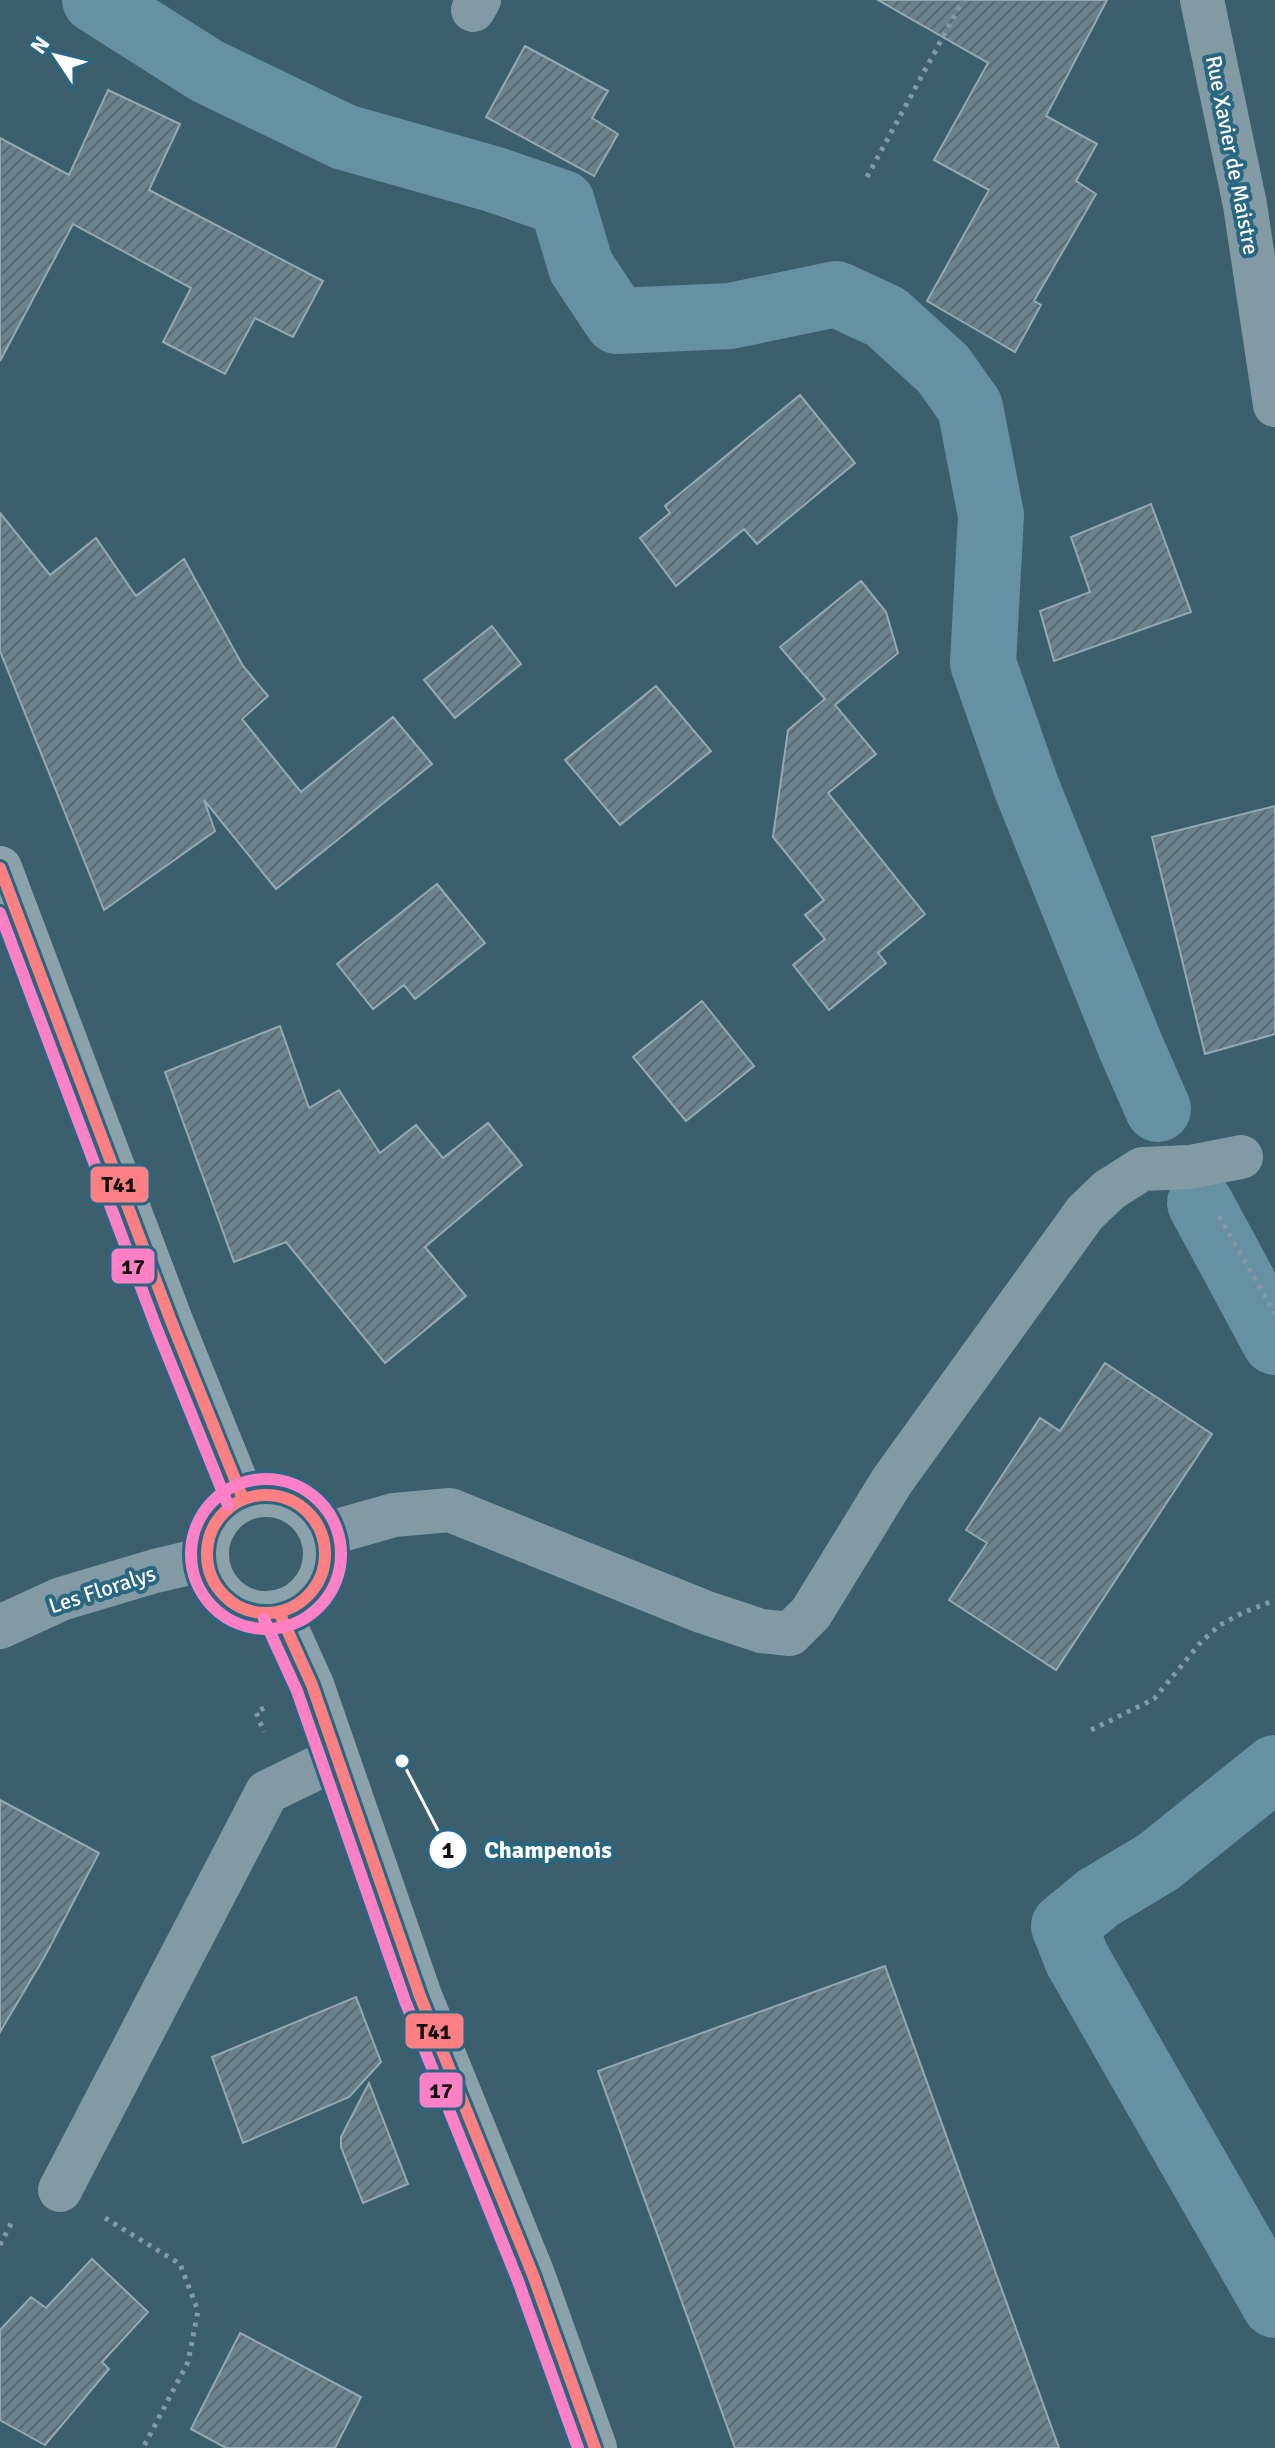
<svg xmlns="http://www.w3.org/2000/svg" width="1275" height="2448" font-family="Signika,sans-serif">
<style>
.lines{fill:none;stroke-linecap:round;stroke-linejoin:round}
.canal{stroke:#6691a2;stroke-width:66}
.building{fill:url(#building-hatch);stroke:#94a9b2;stroke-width:2}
.path{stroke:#819aa3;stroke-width:5;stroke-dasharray:4 6;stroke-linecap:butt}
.minor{stroke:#819aa3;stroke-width:44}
.major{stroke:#8ba2aa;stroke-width:44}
.bus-1-casing{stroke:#276781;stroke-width:18}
.bus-2-casing{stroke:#276781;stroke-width:18}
.bus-1{stroke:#ff8083;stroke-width:12}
.bus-2{stroke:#ff80c5;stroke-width:12}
.labels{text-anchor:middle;stroke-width:8;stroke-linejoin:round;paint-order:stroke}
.street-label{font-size:22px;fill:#fff;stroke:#276781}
.leader{fill:none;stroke:#fff;stroke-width:3}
.callout-dot{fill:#fff;stroke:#276781;stroke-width:3}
.mark-label{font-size:24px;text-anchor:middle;font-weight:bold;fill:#111}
.callout-label{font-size:24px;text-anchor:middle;font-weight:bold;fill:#fff;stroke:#276781;stroke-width:8;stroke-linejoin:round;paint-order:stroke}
.line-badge{stroke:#276781;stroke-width:3}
.pale-badge-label{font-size:22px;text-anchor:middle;font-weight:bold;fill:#111}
</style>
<defs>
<pattern id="building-hatch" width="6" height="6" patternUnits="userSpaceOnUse" patternTransform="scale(2)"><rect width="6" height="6" fill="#69828c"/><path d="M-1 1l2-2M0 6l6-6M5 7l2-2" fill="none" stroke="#5c6a6f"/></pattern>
</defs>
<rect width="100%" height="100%" fill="#3b5f6d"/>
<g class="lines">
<path class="canal" d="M 95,0 L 207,71 L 344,137 L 496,180 L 562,203 L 581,267 L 617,321 L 730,316 L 836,294 L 886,317 L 943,369 L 970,407 L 991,515 L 983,663 L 1026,786 L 1130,1045 L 1158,1109
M 1200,1203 L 1275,1342
M 1275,1768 L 1158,1862 L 1098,1898 L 1064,1926 L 1077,1959 L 1275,2305"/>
</g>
<path class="building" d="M 878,0 L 1107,0 L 1046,116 L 1097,144 L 1076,181 L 1096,194 L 1034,301 L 1041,305 L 1015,352 L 927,301 L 989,190 L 934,160 L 988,63 Z
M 525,46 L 608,91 L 592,118 L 618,134 L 594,176 L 486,117 Z
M 108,90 L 180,124 L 149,190 L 323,281 L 293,337 L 255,318 L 225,374 L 163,342 L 191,288 L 73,224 L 0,361 L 0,138 L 69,175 Z
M 800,395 L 855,463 L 757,544 L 744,529 L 676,586 L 640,538 L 670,513 L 665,506 Z
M 1151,504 L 1191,612 L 1054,661 L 1040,611 L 1090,592 L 1071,537 Z
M 0,513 L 50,575 L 96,538 L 136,596 L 184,559 L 243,666 L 268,696 L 242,719 L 301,792 L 393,717 L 432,764 L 276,889 L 204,800 L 215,831 L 104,910 L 0,651 Z
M 861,581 L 886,612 L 898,653 L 835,705 L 876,754 L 828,793 L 925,914 L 878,953 L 886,963 L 829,1010 L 793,965 L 825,939 L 805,915 L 824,900 L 773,837 L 788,730 L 825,699 L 780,647 Z
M 492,626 L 521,664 L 455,718 L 424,680 Z
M 656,686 L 711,751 L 620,825 L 565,760 Z
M 1275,806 L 1275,1034 L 1205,1054 L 1152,837 Z
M 437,884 L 485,943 L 415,999 L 404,985 L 373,1009 L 337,964 Z
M 702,1001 L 754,1066 L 686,1121 L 633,1057 Z
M 280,1026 L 309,1108 L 339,1090 L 380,1153 L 416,1125 L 443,1158 L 488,1123 L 522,1165 L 425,1247 L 466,1296 L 385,1363 L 286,1242 L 234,1262 L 165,1072 Z
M 1105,1363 L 1212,1434 L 1056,1670 L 949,1600 L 987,1543 L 966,1530 L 1040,1418 L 1060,1431 Z
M 0,1800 L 99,1853 L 45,1956 L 0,2032 Z
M 885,1966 L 1059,2448 L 735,2448 L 598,2071 Z
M 356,1997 L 381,2062 L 349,2097 L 243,2143 L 212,2057 Z
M 369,2083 L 408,2184 L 363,2203 L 341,2147 L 341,2137 Z
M 92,2259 L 148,2312 L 102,2362 L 109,2369 L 45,2445 L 0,2420 L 0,2330 L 31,2297 L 46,2308 Z
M 240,2333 L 361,2397 L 335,2448 L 226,2448 L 191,2429 Z"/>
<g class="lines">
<path class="path" d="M 867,177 L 963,0
M 1219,1216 L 1275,1314
M 264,1708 L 256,1712 L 264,1732
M 1091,1730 L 1154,1699 L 1201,1642 L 1220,1625 L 1242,1613 L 1275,1600
M 105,2218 L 180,2264 L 198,2311 L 188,2362 L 143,2448
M 0,2245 L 13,2220"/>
<path class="minor" d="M 1202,0 L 1245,205 L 1275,405
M 473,10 L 479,0
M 323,1535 L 394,1515 L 450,1510 L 704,1612 L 761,1631 L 790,1634 L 811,1613 L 892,1481 L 1085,1213 L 1109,1190 L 1142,1169 L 1190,1167 L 1241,1157
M 0,1627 L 61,1599 L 155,1571 L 206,1559
M 60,2190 L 267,1792 L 337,1758"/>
<path class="major" d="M 0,868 L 171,1321 L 243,1499
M207 1554a59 59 0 1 1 118 0a59 59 0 1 1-118 0Z
M 279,1612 L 312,1685 L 420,1996 L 533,2275 L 595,2448"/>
<defs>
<path id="bus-1" d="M 0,868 L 171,1321 L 243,1499
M207 1554a59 59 0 1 1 118 0a59 59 0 1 1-118 0Z
M 279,1612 L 312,1685 L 420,1996 L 533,2275 L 595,2448"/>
<path id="bus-2" d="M 0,913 L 156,1327 L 228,1505
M191 1554a75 75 0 1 1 150 0a75 75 0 1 1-150 0Z
M 264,1619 L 297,1691 L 405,2001 L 518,2281 L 578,2448"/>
</defs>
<use href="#bus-1" class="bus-1-casing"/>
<use href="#bus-2" class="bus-2-casing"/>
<use href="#bus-1" class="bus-1"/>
<use href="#bus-2" class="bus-2"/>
</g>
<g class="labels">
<g class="street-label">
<text transform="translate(1233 155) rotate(79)" y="8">Rue Xavier de Maistre</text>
<text transform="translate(102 1589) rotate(-18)" y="8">Les Floralys</text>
</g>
</g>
<path class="leader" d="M402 1761L448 1850"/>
<g class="callout-dot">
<circle cx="402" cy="1761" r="8"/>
<circle cx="448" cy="1850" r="20"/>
</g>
<g class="mark-label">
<text x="448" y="1858">1</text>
</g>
<g class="callout-label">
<text x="548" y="1858">Champenois</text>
</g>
<g class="line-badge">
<rect x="89" y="1165" width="61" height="39" rx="8" fill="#ff8083"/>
<rect x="110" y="1247" width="46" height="38" rx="8" fill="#ff80c5"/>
<rect x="404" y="2012" width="61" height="38" rx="8" fill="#ff8083"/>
<rect x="418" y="2071" width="46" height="38" rx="8" fill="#ff80c5"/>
</g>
<g class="pale-badge-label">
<text x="119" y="1192">T41</text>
<text x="133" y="1274">17</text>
<text x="434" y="2039">T41</text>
<text x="441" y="2098">17</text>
</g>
<g transform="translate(56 56) rotate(305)" stroke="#276781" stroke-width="6" paint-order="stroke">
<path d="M0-6L14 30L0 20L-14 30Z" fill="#ffffff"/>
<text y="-12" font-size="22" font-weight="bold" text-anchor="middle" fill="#ffffff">N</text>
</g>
</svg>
